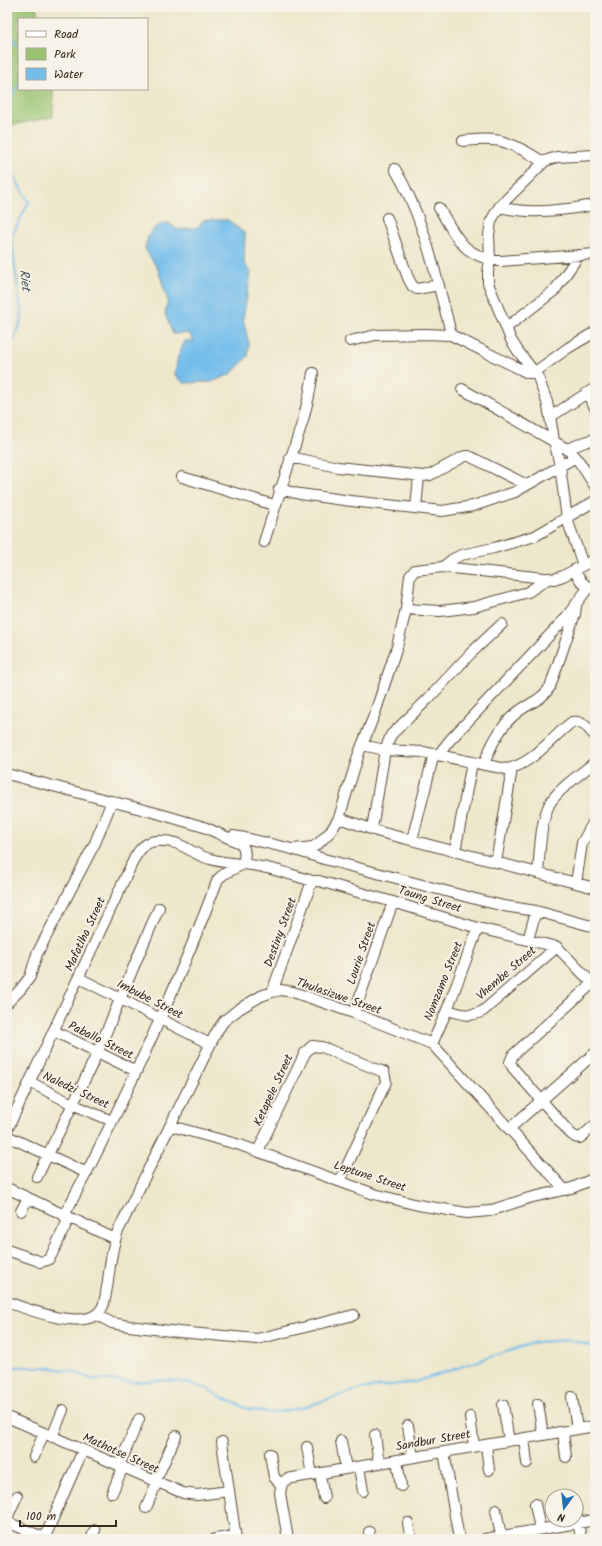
<svg xmlns="http://www.w3.org/2000/svg" width="602" height="1546" font-family="Kalam,sans-serif">
<style>
.green{fill:#99c370;stroke:#6a7647}
.water{fill:#73bdeb;stroke:#577484}
.lines{fill:none;stroke-linecap:round;stroke-linejoin:round}
.stream{stroke:#73bdeb;stroke-width:2}
.minor-casing{stroke:#564638;stroke-width:12}
.minor{stroke:#fff;stroke-width:10}
.labels{text-anchor:middle;stroke-width:4;stroke-linejoin:round;paint-order:stroke}
.street-label{font-size:12px;fill:#3b2a1e;stroke:#f7f3e8}
.water-label{font-size:13px;font-style:italic;fill:#4c565c;stroke:#f7f3e8}
</style>
<rect width="100%" height="100%" fill="#f7f3e8"/>
<filter id="ink" filterUnits="userSpaceOnUse"><feTurbulence type="fractalNoise" baseFrequency=".025" numOctaves="2"/><feDisplacementMap in="SourceGraphic" scale="8" xChannelSelector="R" yChannelSelector="G"/><feConvolveMatrix kernelMatrix="1 2 1 2 8 2 1 2 1" color-interpolation-filters="sRGB"/></filter>
<filter id="wash" filterUnits="userSpaceOnUse"><feTurbulence type="fractalNoise" baseFrequency=".012" numOctaves="4" result="noise"/><feDisplacementMap in="SourceGraphic" scale="16" xChannelSelector="R" yChannelSelector="G"/><feGaussianBlur stdDeviation="0.9" result="paint"/><feColorMatrix in="noise" values="0 0 0 0 0 0 0 0 0 0 0 0 0 0 0 0 0 1.4 0 .05"/><feComposite in="paint" operator="in"/></filter>
<g filter="url(#wash)">
<rect width="100%" height="100%" fill="#ede7cb"/>
<path class="green" d="M 7,7 L 36,7 L 39,19 L 19,19 L 19,89 L 53,89 L 53,117 L 7,126 Z"/>
<path class="water" d="M 203,220 L 228,220 L 245,234 L 244,263 L 251,273 L 243,319 L 249,344 L 248,356 L 231,374 L 211,382 L 184,383 L 175,375 L 178,356 L 185,341 L 194,341 L 189,333 L 173,334 L 165,314 L 168,301 L 158,269 L 145,249 C 148,233 151,228 167,222 L 178,230 L 199,227 Z"/>
<g class="lines">
<path class="stream" d="M 7,28 L 19,48
M 7,105 L 19,83
M 7,164 L 29,202 L 11,237 L 22,319 L 7,357
M 7,1367 L 43,1367 L 72,1371 L 91,1379 L 134,1382 L 168,1380 L 189,1383 L 206,1388 L 221,1397 L 248,1409 L 271,1413 L 301,1408 L 360,1389 L 415,1382 L 536,1342 L 569,1340 L 595,1347"/>
</g>
</g>
<g filter="url(#ink)">
<g class="lines">
<defs>
<path id="minor" d="M 463,141 C 476,140 491,138 504,142 C 517,146 531,154 543,162
M 395,169 C 423,216 434,269 448,321 L 451,335
M 499,207 C 530,215 564,210 595,205
M 439,208 C 457,238 463,257 501,261 L 595,254
M 387,218 L 408,278 L 413,287 L 417,289 L 439,285
M 507,327 L 555,290 L 579,255
M 350,341 L 376,335 L 425,334 L 451,335 L 528,373 L 535,372 L 568,348 L 595,332
M 462,389 L 567,449 C 580,459 586,473 595,486
M 587,393 L 595,408
M 550,417 L 547,402 L 538,377 L 518,351 L 511,340 L 488,283 L 488,272 L 490,260 L 489,235 L 491,221 L 499,207 L 545,161 L 557,157 L 595,155
M 567,449 L 585,442 L 595,439
M 290,457 L 338,467 L 423,476 L 430,475 L 465,456 L 469,456 L 527,485
M 182,477 L 274,505
M 279,489 L 300,494 L 351,501 L 442,511 L 473,506 L 515,492 L 576,457
M 416,508 L 419,476
M 264,542 L 303,420 L 309,396 L 313,373
M 583,565 L 567,519 L 560,466 L 554,440 L 550,417 L 595,388
M 443,567 L 453,559 L 461,555 L 494,548 L 535,536 L 595,501
M 574,570 C 580,580 583,587 595,588
M 406,609 L 440,611 L 474,607 L 528,592 L 549,578
M 362,745 L 385,750 L 423,752 L 506,769 C 531,766 553,736 572,722 C 582,720 589,729 595,736
M 438,755 L 450,740 L 564,620 L 588,588
M 484,765 C 490,746 502,723 519,711 C 530,703 542,700 550,687 L 575,614 L 576,606
M 7,774 L 160,814 L 204,827 L 242,844 C 246,851 245,857 243,864 L 224,874 L 218,879 C 174,994 122,1107 64,1216
M 339,818 L 380,832 L 595,888
M 372,829 L 385,750 L 391,735 L 428,699 L 471,653 L 502,624
M 233,836 L 245,838 L 292,849 L 324,859 L 483,901 L 504,906 L 536,911 L 595,927
M 412,840 L 434,754
M 292,849 L 304,848 L 313,847 L 319,843 L 331,831 L 339,818 L 359,753 L 375,713 L 397,647 L 406,609 L 410,576 L 415,570 L 443,567 L 554,579 L 563,576 L 595,559
M 455,851 L 472,763
M 496,862 L 512,769
M 538,873 C 540,852 540,822 550,803 C 559,788 582,773 595,762
M 576,883 L 582,843 L 595,819
M 528,940 L 536,911
M 79,978 L 210,1044
M 595,981 L 513,1055 L 510,1062 L 513,1068 L 571,1134 L 575,1137 L 580,1138 L 595,1125
M 272,992 L 312,881
M 7,1003 L 20,990 L 30,977 L 37,954 L 95,843 L 112,801
M 447,1010 C 462,1014 469,1018 483,1011 L 557,947
M 354,1013 L 393,902
M 54,1031 L 136,1071
M 432,1044 L 447,1010 L 478,928
M 30,1082 L 72,1104 L 112,1121
M 171,1126 L 240,1145 L 374,1194 L 418,1205 L 467,1213 L 489,1211 L 529,1198 L 572,1188 L 595,1178
M 509,1129 L 595,1053
M 7,1130 L 134,859 C 139,850 145,842 156,841 C 183,839 189,854 210,859 C 227,864 245,863 262,867 C 279,870 295,876 312,881 L 319,881 L 393,902 L 478,928 L 557,947 L 595,986
M 7,1136 L 87,1173
M 258,1151 L 305,1053 L 312,1046 L 322,1047 L 381,1071 L 384,1072 L 386,1082 L 340,1181
M 37,1177 C 57,1135 79,1094 98,1051 C 119,1003 138,955 159,908
M 7,1188 L 115,1239
M 21,1211 L 28,1198
M 7,1250 L 36,1260 L 40,1262 L 48,1260 L 52,1254 L 69,1218
M 7,1302 C 28,1309 95,1337 104,1303 C 110,1279 109,1253 118,1231 L 217,1031 L 224,1021 L 239,1009 L 261,996 L 272,992 L 281,990 L 293,992 L 354,1013 L 432,1044 L 565,1190
M 97,1315 L 112,1323 L 129,1326 L 179,1332 L 257,1339 L 354,1315
M 572,1397 L 577,1429
M 538,1404 L 543,1435
M 503,1405 L 509,1441
M 7,1417 L 183,1493 L 197,1495 L 229,1491
M 470,1417 L 474,1446
M 408,1426 L 413,1457
M 563,1432 L 566,1457
M 375,1435 L 379,1463
M 52,1437 L 63,1410
M 524,1438 L 527,1463
M 341,1441 L 346,1469
M 222,1442 L 236,1539
M 486,1445 L 489,1470
M 307,1447 L 312,1475
M 444,1452 L 459,1539
M 270,1454 L 274,1477 L 281,1485
M 34,1457 L 44,1433
M 397,1460 L 401,1486
M 119,1466 L 139,1419
M 359,1467 L 363,1491
M 320,1474 L 324,1498
M 155,1482 L 176,1436
M 112,1493 L 123,1467
M 535,1504 L 540,1529
M 146,1508 L 157,1482
M 576,1509 L 581,1539
M 496,1510 L 501,1536
M 7,1518 L 17,1496
M 7,1522 L 47,1539
M 408,1523 L 411,1539
M 369,1532 L 370,1539
M 44,1539 L 83,1450
M 91,1539 L 95,1530
M 215,1539 L 235,1536
M 288,1539 L 280,1493 L 282,1483 L 287,1479 L 595,1426
M 485,1539 L 595,1520"/>
</defs>
<use href="#minor" class="minor-casing"/>
<use href="#minor" class="minor"/>
</g>
</g>
<g class="labels">
<g class="street-label">
<text transform="translate(430 899) rotate(17)" y="4">Taung Street</text>
<text transform="translate(280 932) rotate(-70)" y="4">Destiny Street</text>
<text transform="translate(85 934) rotate(-65)" y="4">Mafatlha Street</text>
<text transform="translate(361 953) rotate(-71)" y="4">Lourie Street</text>
<text transform="translate(506 973) rotate(-41)" y="4">Vhembe Street</text>
<text transform="translate(443 981) rotate(-68)" y="4">Nomzamo Street</text>
<text transform="translate(339 996) rotate(19)" y="4">Thulasizwe Street</text>
<text transform="translate(150 999) rotate(27)" y="4">Imbube Street</text>
<text transform="translate(101 1040) rotate(26)" y="4">Paballo Street</text>
<text transform="translate(76 1090) rotate(25)" y="4">Naledzi Street</text>
<text transform="translate(273 1090) rotate(-65)" y="4">Ketapele Street</text>
<text transform="translate(370 1176) rotate(18)" y="4">Leptune Street</text>
<text transform="translate(433 1440) rotate(-10)" y="4">Sandbur Street</text>
<text transform="translate(121 1453) rotate(24)" y="4">Mathotse Street</text>
</g>
<g class="water-label">
<text transform="translate(26 280) rotate(83)" y="5">Riet</text>
</g>
</g>
<rect width="602" height="1546" fill="none" stroke="#f7f3e8" stroke-width="24"/>
<rect x="18" y="18" width="130" height="72" fill="#f7f3e8" stroke="#aca397"/>
<rect x="26" y="31" width="20" height="6" fill="#ffffff" stroke="#aca397"/>
<text x="54" y="38" font-size="12" fill="#3b2a1e">Road</text>
<rect x="26" y="48" width="20" height="12" fill="#99c370" stroke="#aca397"/>
<text x="54" y="58" font-size="12" fill="#3b2a1e">Park</text>
<rect x="26" y="68" width="20" height="12" fill="#73bdeb" stroke="#aca397"/>
<text x="54" y="78" font-size="12" fill="#3b2a1e">Water</text>
<g transform="translate(564 1508) rotate(195)"><circle r="19" fill="#f7f3e8" stroke="#aca397"/>
<path d="M0-3L7 15L0 10L-7 15Z" fill="#1f6fb2"/>
<text y="-6" font-size="11" font-weight="bold" text-anchor="middle" fill="#3b2a1e">N</text>
</g>
<path d="M20 1520v6h96v-6" fill="none" stroke="#3b2a1e" stroke-width="2"/>
<text x="26" y="1520" font-size="12" fill="#3b2a1e" stroke="#f7f3e8" stroke-width="3" paint-order="stroke">100 m</text>
</svg>
